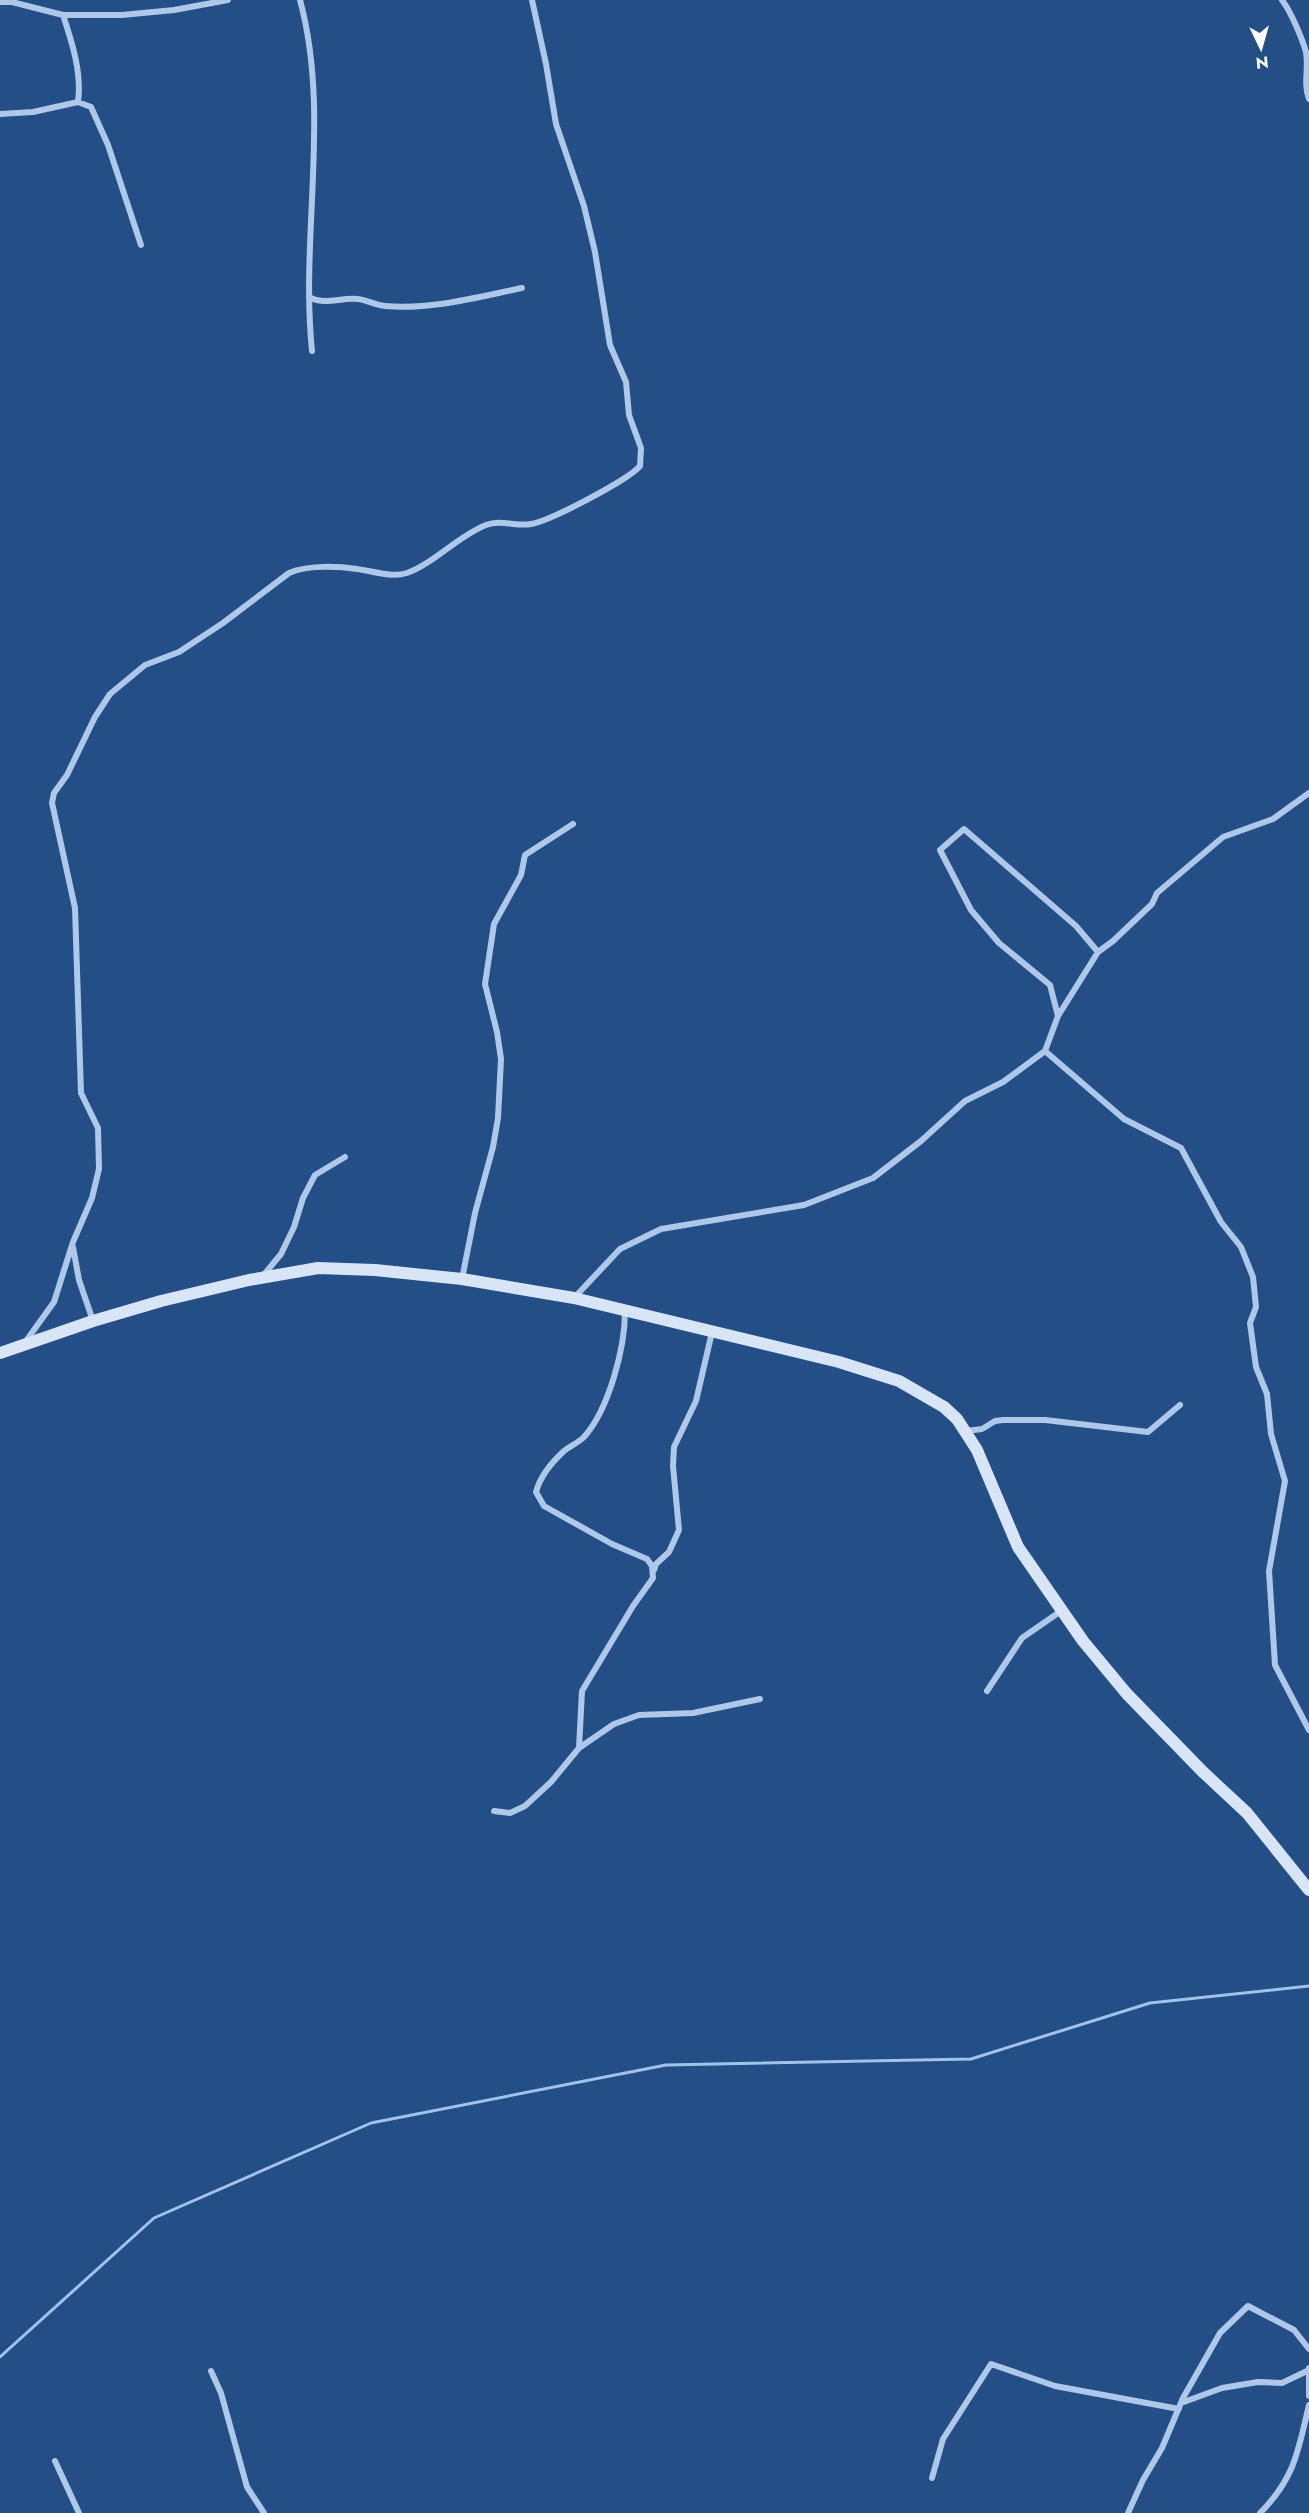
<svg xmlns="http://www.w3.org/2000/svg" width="1309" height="2513" font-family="Jost,sans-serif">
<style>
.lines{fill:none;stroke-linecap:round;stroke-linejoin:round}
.stream{stroke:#a1c3ea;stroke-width:3}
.street{stroke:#adc8e9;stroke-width:6}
.secondary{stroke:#d8e5f7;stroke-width:12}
</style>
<rect width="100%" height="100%" fill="#234e86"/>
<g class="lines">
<path class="stream" d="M 0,2357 L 154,2218 L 371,2123 L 666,2065 L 971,2059 L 1150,2003 L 1309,1986"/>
<path class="street" d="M 300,0 C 331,114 300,234 312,351
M 1282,0 C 1291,12 1302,38 1306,52 C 1309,68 1303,84 1309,99
M 0,2 L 12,2 L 63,15 L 122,15 L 174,10 L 228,0
M 78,102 L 91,107 L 108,145 L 141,245
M 0,114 L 33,112 L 78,102 C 82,73 72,42 63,15
M 309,297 C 325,306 340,297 358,299 C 367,300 375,305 385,306 C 431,310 478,297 522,288
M 1058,1016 L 1050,985 L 999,943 L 971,910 L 940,850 L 964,829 L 1076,926 L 1098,952
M 1045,1051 L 1124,1119 L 1181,1148 L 1221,1222 L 1241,1247 L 1253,1277 L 1256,1307 L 1250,1323 L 1256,1367 L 1267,1394 L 1271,1434 L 1285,1481 L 1269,1571 L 1275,1665 L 1309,1730
M 73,1247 L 79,1280 L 93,1321
M 262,1277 L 281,1254 L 294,1227 L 303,1198 L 315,1175 L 345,1157
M 462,1279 L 475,1213 L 493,1147 L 498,1118 L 501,1059 L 497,1032 L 485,984 L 494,924 L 521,875 L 525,855 L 573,824
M 574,1298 L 620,1249 L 661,1229 L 804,1205 L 873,1178 L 921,1141 L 965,1101 L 1003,1082 L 1045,1051 L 1058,1016 L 1098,952 L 1113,941 L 1152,904 L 1157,893 L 1223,837 L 1273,819 L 1309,793
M 26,1341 L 54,1302 L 73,1242 L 92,1198 L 99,1169 L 98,1128 L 81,1093 L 75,908 L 52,803 L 54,793 L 67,775 L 95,717 L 110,694 L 145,665 L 179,652 L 223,623 L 289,573 C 307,565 337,566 357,569 C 373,571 391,578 407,573 C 433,564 458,536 486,525 C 501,519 516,527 531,524 C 550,521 628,480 640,466 L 641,448 L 629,415 L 626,382 L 610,345 L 595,252 L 584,206 L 556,124 L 546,64 L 532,0
M 966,1431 L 982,1429 L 995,1421 L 1003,1420 L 1045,1420 L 1148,1432 L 1180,1405
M 654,1570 L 656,1564 L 669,1552 L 679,1530 L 673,1466 L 674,1447 L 696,1401 L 712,1332
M 987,1691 L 1022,1638 L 1061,1611
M 579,1748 L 614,1724 L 639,1715 L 693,1713 L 760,1699
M 494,1811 L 510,1813 L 525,1806 L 551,1782 L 579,1748 L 582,1691 L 633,1606 L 653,1578 L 652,1566 L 647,1559 L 612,1544 L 544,1506 L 536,1492 C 540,1477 552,1462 564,1451 C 570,1446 578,1443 584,1437 C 609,1409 625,1348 625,1311
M 1309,2368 L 1309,2396
M 211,2371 L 221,2393 L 247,2487 L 264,2513
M 1181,2403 L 1222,2388 L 1258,2382 L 1282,2383 L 1307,2371
M 55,2461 L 79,2513
M 932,2478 L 943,2439 L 991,2364 L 1055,2386 L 1179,2409
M 1128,2513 L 1143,2480 L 1162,2448 L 1183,2398 L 1220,2333 L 1248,2306 L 1294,2330 L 1309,2349
M 1260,2513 C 1295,2478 1298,2451 1309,2405"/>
<path class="secondary" d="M 0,1353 L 93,1321 L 161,1301 L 249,1280 L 318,1268 L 375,1270 L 462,1279 L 574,1298 L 839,1362 L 899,1381 L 944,1407 L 957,1419 L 977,1450 L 1018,1547 L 1083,1641 L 1127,1694 L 1203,1772 L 1247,1813 L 1309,1890"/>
</g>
<g transform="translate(1261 48) rotate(175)" stroke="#234e86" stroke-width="4.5" paint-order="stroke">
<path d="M0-4.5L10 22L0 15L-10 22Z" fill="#ffffff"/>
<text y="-9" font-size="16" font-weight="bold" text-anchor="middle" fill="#ffffff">N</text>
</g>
</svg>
